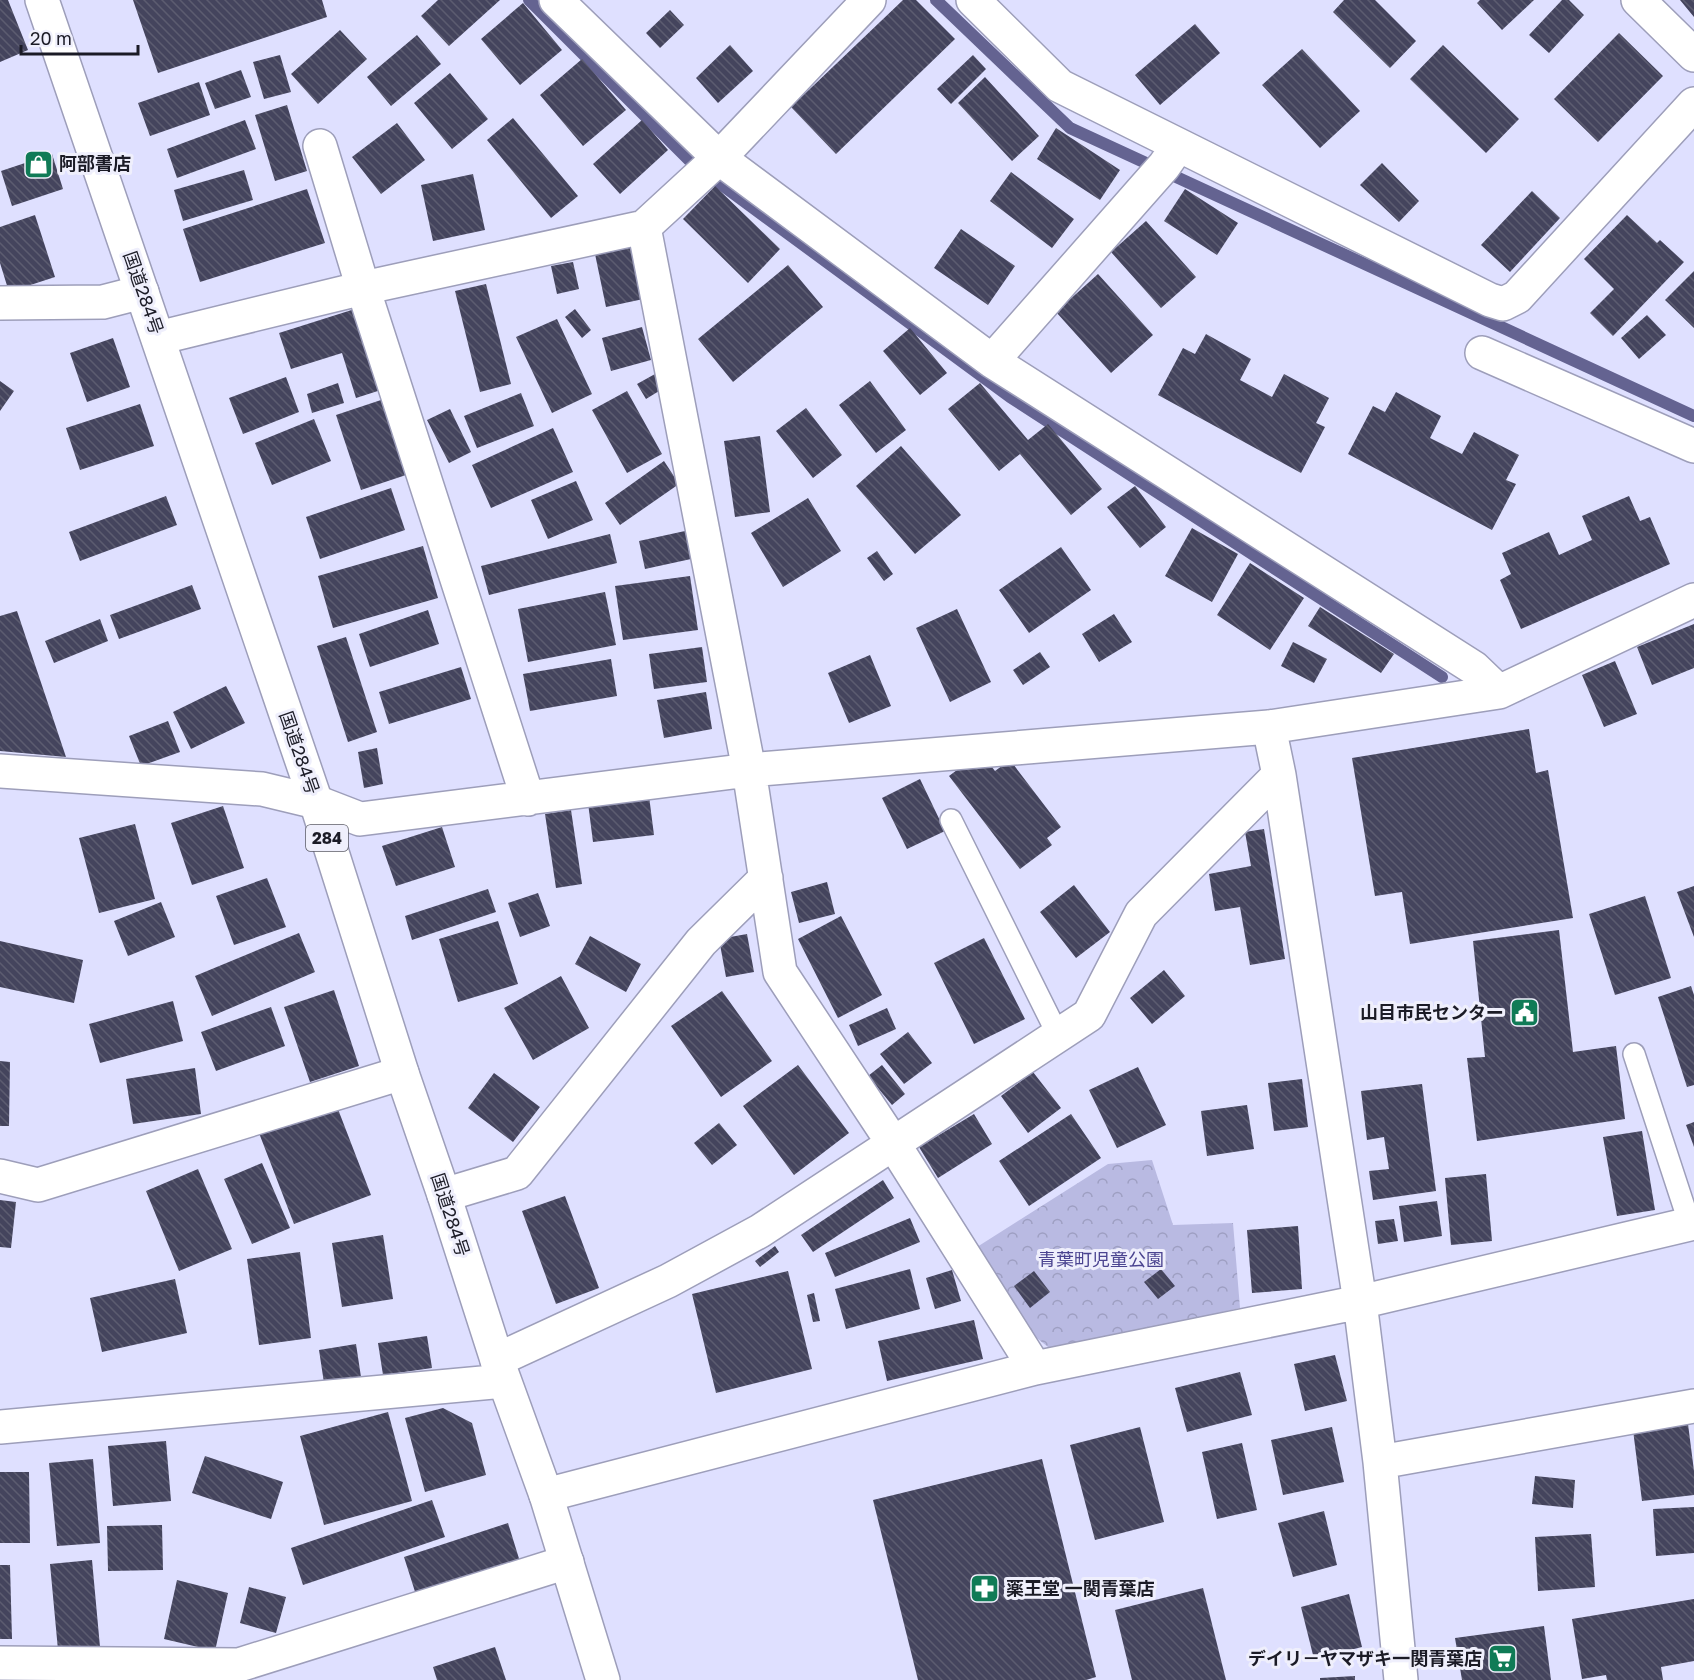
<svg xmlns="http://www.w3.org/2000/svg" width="1694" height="1680" font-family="'Golos Text','Noto Sans JP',sans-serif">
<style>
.park{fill:url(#park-crowns)}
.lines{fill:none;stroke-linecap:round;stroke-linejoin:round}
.stream{stroke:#646391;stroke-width:12}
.building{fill:url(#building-back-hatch)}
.service-casing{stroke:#9d9eba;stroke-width:24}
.minor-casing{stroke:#9d9eba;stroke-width:36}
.trunk-casing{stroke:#9d9eba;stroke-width:36}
.service{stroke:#fff;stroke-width:21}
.minor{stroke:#fff;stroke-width:33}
.trunk{stroke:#fff;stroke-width:33}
.labels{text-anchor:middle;stroke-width:6;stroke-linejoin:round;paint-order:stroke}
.shield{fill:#efeffc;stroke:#5b5b66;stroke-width:1.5}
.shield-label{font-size:16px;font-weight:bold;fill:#1b1b26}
.poi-label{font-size:18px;font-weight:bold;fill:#1b1b26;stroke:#efeffc;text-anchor:start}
.street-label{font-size:18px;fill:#1b1b26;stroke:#efeffc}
.park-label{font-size:18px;fill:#4b4490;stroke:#efeffc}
</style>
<defs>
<pattern id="park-crowns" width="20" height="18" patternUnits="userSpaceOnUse" patternTransform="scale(1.5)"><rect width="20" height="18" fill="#b9bae2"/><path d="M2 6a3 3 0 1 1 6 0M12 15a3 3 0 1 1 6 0" fill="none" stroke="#9e9fc2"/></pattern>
<pattern id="building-back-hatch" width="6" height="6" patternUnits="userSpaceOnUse" patternTransform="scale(1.5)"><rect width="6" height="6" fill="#44445d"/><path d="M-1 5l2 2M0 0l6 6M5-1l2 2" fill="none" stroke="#5c5c70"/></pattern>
</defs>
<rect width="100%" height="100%" fill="#dfe0ff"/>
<path class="park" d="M 1152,1160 L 1173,1225 L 1233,1223 L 1240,1308 L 1053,1351 L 1033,1335 L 977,1247 L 1108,1164 Z"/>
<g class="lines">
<path class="stream" d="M 529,0 L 692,163 L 1010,397 L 1442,677
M 936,0 L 1070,128 L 1694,416"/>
</g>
<path class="building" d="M 0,0 L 8,0 L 28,50 L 0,62 Z
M 133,0 L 322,0 L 327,17 L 158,73 Z
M 438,0 L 500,0 L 449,46 L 421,16 Z
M 903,0 L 916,0 L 955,39 L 836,154 L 791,107 Z
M 1344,0 L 1375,0 L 1416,41 L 1390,68 L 1333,12 Z
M 1480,0 L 1534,0 L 1502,30 L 1477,3 Z
M 1562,0 L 1569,0 L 1584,15 L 1549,53 L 1529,35 Z
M 1680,0 L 1694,0 L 1694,17 Z
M 523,3 L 562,50 L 520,85 L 481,39 Z
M 670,10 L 684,25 L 660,48 L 646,33 Z
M 1195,24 L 1220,53 L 1160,105 L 1135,75 Z
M 340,30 L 367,59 L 318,104 L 291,74 Z
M 1619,33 L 1663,76 L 1598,142 L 1554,99 Z
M 417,35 L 441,64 L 391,106 L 367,77 Z
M 730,45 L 753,71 L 718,103 L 696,78 Z
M 1443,45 L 1519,119 L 1486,153 L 1410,79 Z
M 1302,49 L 1360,111 L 1320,148 L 1262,85 Z
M 280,55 L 291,92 L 264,99 L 253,62 Z
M 973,55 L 986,69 L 951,104 L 937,89 Z
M 582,59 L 626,110 L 583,146 L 540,95 Z
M 241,70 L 251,97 L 215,109 L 205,83 Z
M 450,73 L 488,119 L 452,149 L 414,103 Z
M 985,77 L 1039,136 L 1012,161 L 958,103 Z
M 199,82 L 210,115 L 150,136 L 138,103 Z
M 287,105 L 307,171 L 275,181 L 255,115 Z
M 513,118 L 578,196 L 551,218 L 487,140 Z
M 245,120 L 256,149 L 177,178 L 167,149 Z
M 642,120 L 668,150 L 620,194 L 593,164 Z
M 397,123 L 425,160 L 381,194 L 352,157 Z
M 1056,128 L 1120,170 L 1100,200 L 1037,159 Z
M 52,154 L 63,189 L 12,206 L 1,171 Z
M 1382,163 L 1419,201 L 1399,222 L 1360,185 Z
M 244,170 L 253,200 L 183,221 L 174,190 Z
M 1011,172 L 1074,219 L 1052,248 L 990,201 Z
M 473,174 L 485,230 L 433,241 L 421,185 Z
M 715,186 L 780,249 L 748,283 L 683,219 Z
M 307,189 L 325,243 L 200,282 L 183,229 Z
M 1185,189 L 1238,223 L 1217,255 L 1164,221 Z
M 1532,191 L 1560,218 L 1510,272 L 1481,245 Z
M 35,215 L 55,277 L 9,292 L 0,263 L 0,227 Z
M 1627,215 L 1657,243 L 1660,240 L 1684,262 L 1613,336 L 1590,313 L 1614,289 L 1584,259 Z
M 1146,221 L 1196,277 L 1161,308 L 1111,252 Z
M 961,229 L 1015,266 L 988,305 L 934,268 Z
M 637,245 L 648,298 L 606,307 L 595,254 Z
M 573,262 L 579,289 L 557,294 L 551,266 Z
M 788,265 L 823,307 L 733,382 L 698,339 Z
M 1694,271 L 1694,328 L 1665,300 Z
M 1098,274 L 1153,335 L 1111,373 L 1056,312 Z
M 486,284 L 511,384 L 480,392 L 455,291 Z
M 358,308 L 384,389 L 356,398 L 342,353 L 291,369 L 279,333 Z
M 575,309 L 591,330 L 582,338 L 565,317 Z
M 1647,315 L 1666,335 L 1639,359 L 1621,338 Z
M 557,319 L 592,394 L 552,413 L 516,337 Z
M 642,327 L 651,360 L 611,371 L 602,338 Z
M 910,328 L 947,373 L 920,395 L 883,351 Z
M 1206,334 L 1251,359 L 1240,380 L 1272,397 L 1284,374 L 1329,398 L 1316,423 L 1325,427 L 1301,473 L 1158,395 L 1183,348 L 1195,354 Z
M 113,338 L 130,387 L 87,402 L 70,353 Z
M 655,374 L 664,388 L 646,399 L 637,384 Z
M 286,377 L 299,412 L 243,434 L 229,398 Z
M 0,381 L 14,391 L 0,411 Z
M 870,381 L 906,430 L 876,453 L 839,405 Z
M 338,383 L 344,403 L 312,413 L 307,394 Z
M 980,383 L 1028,440 L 1048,424 L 1102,489 L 1071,515 L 1020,454 L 999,471 L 948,409 Z
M 627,391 L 662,454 L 627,473 L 592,410 Z
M 1396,392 L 1441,416 L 1430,438 L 1462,454 L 1474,432 L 1519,455 L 1506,480 L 1516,484 L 1492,530 L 1348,454 L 1373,406 L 1385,412 Z
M 521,393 L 534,426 L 477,448 L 464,416 Z
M 390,397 L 415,472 L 361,490 L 336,415 Z
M 140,404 L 154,446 L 80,470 L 66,428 Z
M 806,408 L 842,455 L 813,478 L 776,431 Z
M 450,409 L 471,452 L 449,463 L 427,420 Z
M 314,419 L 331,461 L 272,485 L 255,443 Z
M 553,428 L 573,472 L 491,508 L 472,465 Z
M 760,436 L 770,512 L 735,517 L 724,441 Z
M 901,446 L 961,515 L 915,554 L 856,486 Z
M 664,461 L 679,484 L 620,525 L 605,503 Z
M 576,481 L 593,520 L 548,539 L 531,500 Z
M 1135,486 L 1166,527 L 1140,548 L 1107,507 Z
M 391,488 L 405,530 L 320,559 L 306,517 Z
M 166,496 L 177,525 L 80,561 L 69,532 Z
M 1629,496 L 1640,521 L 1650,517 L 1670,564 L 1521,629 L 1500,580 L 1511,574 L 1502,553 L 1549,532 L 1559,555 L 1592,540 L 1582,516 Z
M 808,498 L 841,551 L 783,587 L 751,533 Z
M 1192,528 L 1238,554 L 1212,602 L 1165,576 Z
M 685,531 L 691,559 L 645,569 L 639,541 Z
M 610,534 L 617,563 L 489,595 L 481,566 Z
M 423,546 L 438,598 L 333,628 L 318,576 Z
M 1061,547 L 1091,590 L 1029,633 L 999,590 Z
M 877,551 L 893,574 L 884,581 L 867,558 Z
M 1250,563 L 1304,598 L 1270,650 L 1217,615 Z
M 690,576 L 698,630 L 623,640 L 615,586 Z
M 192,585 L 201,609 L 119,639 L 110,615 Z
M 605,592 L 616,645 L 528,662 L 518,609 Z
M 1320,607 L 1394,654 L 1381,673 L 1308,626 Z
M 957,609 L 991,682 L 950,702 L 916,628 Z
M 428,610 L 439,644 L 370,667 L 359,634 Z
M 17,611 L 66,757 L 0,751 L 0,616 Z
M 1114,614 L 1132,642 L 1099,662 L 1082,634 Z
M 100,619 L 108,641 L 54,663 L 45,641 Z
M 1694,624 L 1694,668 L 1652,685 L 1637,647 Z
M 346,637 L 377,732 L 348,742 L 317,646 Z
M 1293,642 L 1327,659 L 1314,683 L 1281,666 Z
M 702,647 L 707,682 L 654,689 L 649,654 Z
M 1040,652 L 1050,667 L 1023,685 L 1013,670 Z
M 870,655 L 891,706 L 849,723 L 828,673 Z
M 611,659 L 617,696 L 530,711 L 523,674 Z
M 1615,661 L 1637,714 L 1604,727 L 1582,675 Z
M 461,667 L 471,699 L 389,724 L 379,692 Z
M 226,686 L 245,723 L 191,749 L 173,712 Z
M 706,692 L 712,729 L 664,738 L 657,700 Z
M 168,721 L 180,752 L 141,766 L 129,736 Z
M 1529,729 L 1536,773 L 1548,770 L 1573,918 L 1410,944 L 1402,892 L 1375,896 L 1352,758 Z
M 377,748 L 383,784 L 364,788 L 358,752 Z
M 981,752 L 995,771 L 1010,760 L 1061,827 L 1047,838 L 1052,845 L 1020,869 L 949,776 Z
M 920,779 L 945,831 L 907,849 L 882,798 Z
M 649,796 L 654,835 L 593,842 L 588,803 Z
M 223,806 L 244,868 L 192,885 L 171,823 Z
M 571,810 L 582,884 L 556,888 L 545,814 Z
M 135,824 L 155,899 L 99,913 L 79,838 Z
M 442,827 L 455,867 L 396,886 L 382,846 Z
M 1264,829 L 1285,959 L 1250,965 L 1240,907 L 1215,911 L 1209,874 L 1251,866 L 1245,832 Z
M 267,878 L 286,927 L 234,945 L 216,896 Z
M 827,882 L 835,914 L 799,923 L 791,892 Z
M 1074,885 L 1110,932 L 1076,958 L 1040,912 Z
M 1694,886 L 1694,937 L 1677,892 Z
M 488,889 L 496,912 L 412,940 L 405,916 Z
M 538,893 L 550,926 L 520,937 L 508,903 Z
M 1645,896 L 1671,978 L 1615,995 L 1589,914 Z
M 161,902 L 175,937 L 128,956 L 114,921 Z
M 841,916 L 882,995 L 838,1018 L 798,939 Z
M 498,921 L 518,984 L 458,1002 L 439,939 Z
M 1559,930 L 1573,1052 L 1616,1046 L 1625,1119 L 1477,1141 L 1467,1058 L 1485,1057 L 1473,941 Z
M 299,933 L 315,972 L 212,1016 L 195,976 Z
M 747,934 L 754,972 L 726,977 L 719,939 Z
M 590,936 L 641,964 L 626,992 L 575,964 Z
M 984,938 L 1025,1019 L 974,1044 L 934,963 Z
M 0,941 L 83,960 L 74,1003 L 0,987 Z
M 1164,970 L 1185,996 L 1152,1024 L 1130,998 Z
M 561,976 L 589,1028 L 533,1060 L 504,1008 Z
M 1691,986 L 1694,995 L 1694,1085 L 1687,1087 L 1658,997 Z
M 334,990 L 359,1066 L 310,1082 L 284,1007 Z
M 722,991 L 772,1061 L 721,1097 L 671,1026 Z
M 173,1001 L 183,1041 L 100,1063 L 89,1024 Z
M 271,1007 L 285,1046 L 216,1071 L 201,1032 Z
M 887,1008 L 896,1029 L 858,1046 L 849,1025 Z
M 908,1032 L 932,1063 L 904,1084 L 880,1054 Z
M 0,1061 L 10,1062 L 9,1126 L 0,1126 Z
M 798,1065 L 849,1133 L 794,1175 L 743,1106 Z
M 882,1065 L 905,1094 L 892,1105 L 868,1076 Z
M 1138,1067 L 1166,1125 L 1117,1148 L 1089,1090 Z
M 195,1068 L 201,1114 L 133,1124 L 126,1079 Z
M 1033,1072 L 1061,1108 L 1028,1133 L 1001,1096 Z
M 494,1073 L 540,1107 L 513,1142 L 468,1108 Z
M 1302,1079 L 1308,1127 L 1274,1131 L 1268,1083 Z
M 1422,1084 L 1436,1191 L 1373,1200 L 1369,1171 L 1389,1169 L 1384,1137 L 1367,1140 L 1361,1091 Z
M 336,1104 L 371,1195 L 294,1224 L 259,1133 Z
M 1247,1105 L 1254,1149 L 1207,1156 L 1201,1111 Z
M 974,1114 L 992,1144 L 938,1178 L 919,1147 Z
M 1071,1114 L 1101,1158 L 1029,1206 L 999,1161 Z
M 1694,1122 L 1694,1147 L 1686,1125 Z
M 719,1123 L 737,1145 L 712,1165 L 694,1143 Z
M 1642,1131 L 1655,1210 L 1617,1216 L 1603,1137 Z
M 262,1163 L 290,1228 L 252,1244 L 224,1179 Z
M 198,1169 L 232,1249 L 179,1271 L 146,1191 Z
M 1486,1174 L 1492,1241 L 1451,1245 L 1445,1178 Z
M 883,1180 L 894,1198 L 813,1252 L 801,1235 Z
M 565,1196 L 599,1288 L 556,1304 L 522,1211 Z
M 0,1200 L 16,1202 L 11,1248 L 0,1247 Z
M 1437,1201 L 1442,1236 L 1404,1242 L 1399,1206 Z
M 910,1218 L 920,1242 L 835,1277 L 825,1253 Z
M 1394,1219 L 1398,1241 L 1378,1244 L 1375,1221 Z
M 1298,1226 L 1302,1289 L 1252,1293 L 1247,1230 Z
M 383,1235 L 393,1299 L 342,1307 L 332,1243 Z
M 775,1246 L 779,1252 L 760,1267 L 755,1261 Z
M 300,1252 L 311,1338 L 259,1345 L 247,1259 Z
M 910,1269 L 920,1309 L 846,1329 L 835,1289 Z
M 1161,1269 L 1175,1286 L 1158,1299 L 1144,1282 Z
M 952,1270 L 961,1301 L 935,1309 L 926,1278 Z
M 788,1271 L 812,1369 L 716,1393 L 692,1294 Z
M 1034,1271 L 1050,1292 L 1030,1308 L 1014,1286 Z
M 175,1279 L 187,1333 L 102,1352 L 90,1298 Z
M 814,1293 L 820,1321 L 813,1322 L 807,1295 Z
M 974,1320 L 983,1359 L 887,1381 L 878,1341 Z
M 427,1336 L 432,1368 L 383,1375 L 378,1343 Z
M 356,1344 L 361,1377 L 324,1383 L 319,1350 Z
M 1335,1355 L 1347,1401 L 1305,1411 L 1294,1364 Z
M 1240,1372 L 1252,1415 L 1187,1432 L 1175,1388 Z
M 443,1408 L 472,1423 L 486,1475 L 425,1492 L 405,1418 Z
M 388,1412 L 412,1501 L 324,1525 L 300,1436 Z
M 1688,1424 L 1694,1471 L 1694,1495 L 1642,1501 L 1633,1430 Z
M 1140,1427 L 1164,1522 L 1095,1540 L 1070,1445 Z
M 1332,1427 L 1344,1482 L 1283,1495 L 1271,1440 Z
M 166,1441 L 171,1501 L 113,1506 L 108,1446 Z
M 1242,1443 L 1257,1510 L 1217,1519 L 1202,1452 Z
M 205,1456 L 283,1482 L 271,1519 L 192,1493 Z
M 93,1459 L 100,1543 L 57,1546 L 49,1463 Z
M 1042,1459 L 1096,1677 L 1086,1680 L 918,1680 L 873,1500 Z
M 0,1472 L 29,1472 L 30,1543 L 0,1543 Z
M 1535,1476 L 1575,1480 L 1573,1508 L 1532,1504 Z
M 432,1500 L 445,1537 L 303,1585 L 291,1548 Z
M 1694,1507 L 1694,1553 L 1656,1556 L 1653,1509 Z
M 1324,1511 L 1337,1565 L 1293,1577 L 1278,1523 Z
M 508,1523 L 521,1565 L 417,1598 L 404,1557 Z
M 162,1525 L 163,1570 L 108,1571 L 107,1526 Z
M 1591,1534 L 1595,1587 L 1538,1591 L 1535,1537 Z
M 92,1560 L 100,1647 L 58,1650 L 50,1564 Z
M 0,1565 L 10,1565 L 12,1639 L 0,1639 Z
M 177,1580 L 228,1593 L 215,1651 L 164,1639 Z
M 249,1587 L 286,1597 L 276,1633 L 240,1623 Z
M 1203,1588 L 1226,1680 L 1132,1680 L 1115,1610 Z
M 1349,1594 L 1362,1647 L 1314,1659 L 1301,1607 Z
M 1694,1599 L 1694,1661 L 1661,1667 L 1663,1680 L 1607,1680 L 1606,1675 L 1582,1679 L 1572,1619 Z
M 1544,1626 L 1551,1680 L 1462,1680 L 1455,1638 Z
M 495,1647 L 506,1680 L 437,1680 L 433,1667 Z
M 1355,1676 L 1355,1680 L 1320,1680 L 1320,1678 Z"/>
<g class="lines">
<defs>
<path id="service" d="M 951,820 L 1058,1035
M 1634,1054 L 1690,1225"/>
<path id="minor" d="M 556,0 L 719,158 L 992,361 L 1474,668 L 1499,692
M 973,0 L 1060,86 L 1490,300 L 1503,304 L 1517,297 L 1694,104
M 1638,0 L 1694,55
M 320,146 L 363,288 L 528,799
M 644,227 L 719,158 L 869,0
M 0,303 L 103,302 L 142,292
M 158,338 L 363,288 L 644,227 L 749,770 L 780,972 L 893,1143 L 1035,1368
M 1482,353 L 1694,446
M 992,361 L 1164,166 L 1178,146
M 1269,727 L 1279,775 L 1360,1302 L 1380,1462 L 1401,1680
M 0,771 L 262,789 L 316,802 L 360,819 L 749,770 L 1269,727 L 1499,692 L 1694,600
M 0,1176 L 38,1185 L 402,1073
M 444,1195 L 517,1173 L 701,942 L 766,878
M 497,1360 L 668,1281 L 760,1231 L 1089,1015 L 1141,914 L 1279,775
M 0,1427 L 504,1381
M 1380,1462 L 1694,1406
M 546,1495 L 1035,1368 L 1360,1302 L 1694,1223
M 0,1663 L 239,1665 L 567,1562"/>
<path id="trunk" d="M 42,0 L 316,802 L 402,1073 L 444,1195 L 497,1360 L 546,1495 L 603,1680"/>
</defs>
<use href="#service" class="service-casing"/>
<use href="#minor" class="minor-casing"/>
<use href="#trunk" class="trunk-casing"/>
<use href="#service" class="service"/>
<use href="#minor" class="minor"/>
<use href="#trunk" class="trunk"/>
</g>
<defs>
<symbol id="shop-square" viewBox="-11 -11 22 22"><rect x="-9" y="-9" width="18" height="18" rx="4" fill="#107b56" stroke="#efeffc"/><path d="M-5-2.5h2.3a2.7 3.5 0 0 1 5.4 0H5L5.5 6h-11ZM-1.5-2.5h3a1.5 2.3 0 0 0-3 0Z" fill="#fff"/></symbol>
<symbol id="civic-square" viewBox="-11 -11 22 22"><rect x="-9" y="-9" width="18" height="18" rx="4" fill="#107b56" stroke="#efeffc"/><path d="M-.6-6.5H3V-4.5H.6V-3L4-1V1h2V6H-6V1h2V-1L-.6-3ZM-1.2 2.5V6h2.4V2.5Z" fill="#fff"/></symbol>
<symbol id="pharmacy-square" viewBox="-11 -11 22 22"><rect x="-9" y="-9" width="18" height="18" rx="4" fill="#107b56" stroke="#efeffc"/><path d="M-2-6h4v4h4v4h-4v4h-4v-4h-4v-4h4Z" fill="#fff"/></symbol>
<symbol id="supermarket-square" viewBox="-11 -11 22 22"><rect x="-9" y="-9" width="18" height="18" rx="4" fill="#107b56" stroke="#efeffc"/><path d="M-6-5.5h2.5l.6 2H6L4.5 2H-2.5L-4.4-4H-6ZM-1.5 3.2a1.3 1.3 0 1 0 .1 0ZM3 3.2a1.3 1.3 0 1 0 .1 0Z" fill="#fff"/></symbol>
</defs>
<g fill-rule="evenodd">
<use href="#shop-square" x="22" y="148" width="33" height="33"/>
<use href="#civic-square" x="1508" y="996" width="33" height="33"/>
<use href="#pharmacy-square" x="968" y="1572" width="33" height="33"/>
<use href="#supermarket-square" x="1486" y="1642" width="33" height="33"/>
</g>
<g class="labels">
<rect class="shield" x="306" y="825" width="42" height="26" rx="4.5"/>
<g class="shield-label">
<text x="327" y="844">284</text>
</g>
<g class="poi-label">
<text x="59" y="170">阿部書店</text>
<text x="1504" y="1019" text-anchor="end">山目市民センター</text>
<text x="1006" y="1595">薬王堂 一関青葉店</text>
<text x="1482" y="1665" text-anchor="end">デイリ－ヤマザキ一関青葉店</text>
</g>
<g class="street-label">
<text transform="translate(143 293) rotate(71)" y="6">国道284号</text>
<text transform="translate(299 753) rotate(71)" y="6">国道284号</text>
<text transform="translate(450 1215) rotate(72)" y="6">国道284号</text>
</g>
<g class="park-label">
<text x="1101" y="1266">青葉町児童公園</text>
</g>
</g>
<path d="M21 45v9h117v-9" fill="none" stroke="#1b1b26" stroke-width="3"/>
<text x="30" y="45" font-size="18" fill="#1b1b26" stroke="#efeffc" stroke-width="4.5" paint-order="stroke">20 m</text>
</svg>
